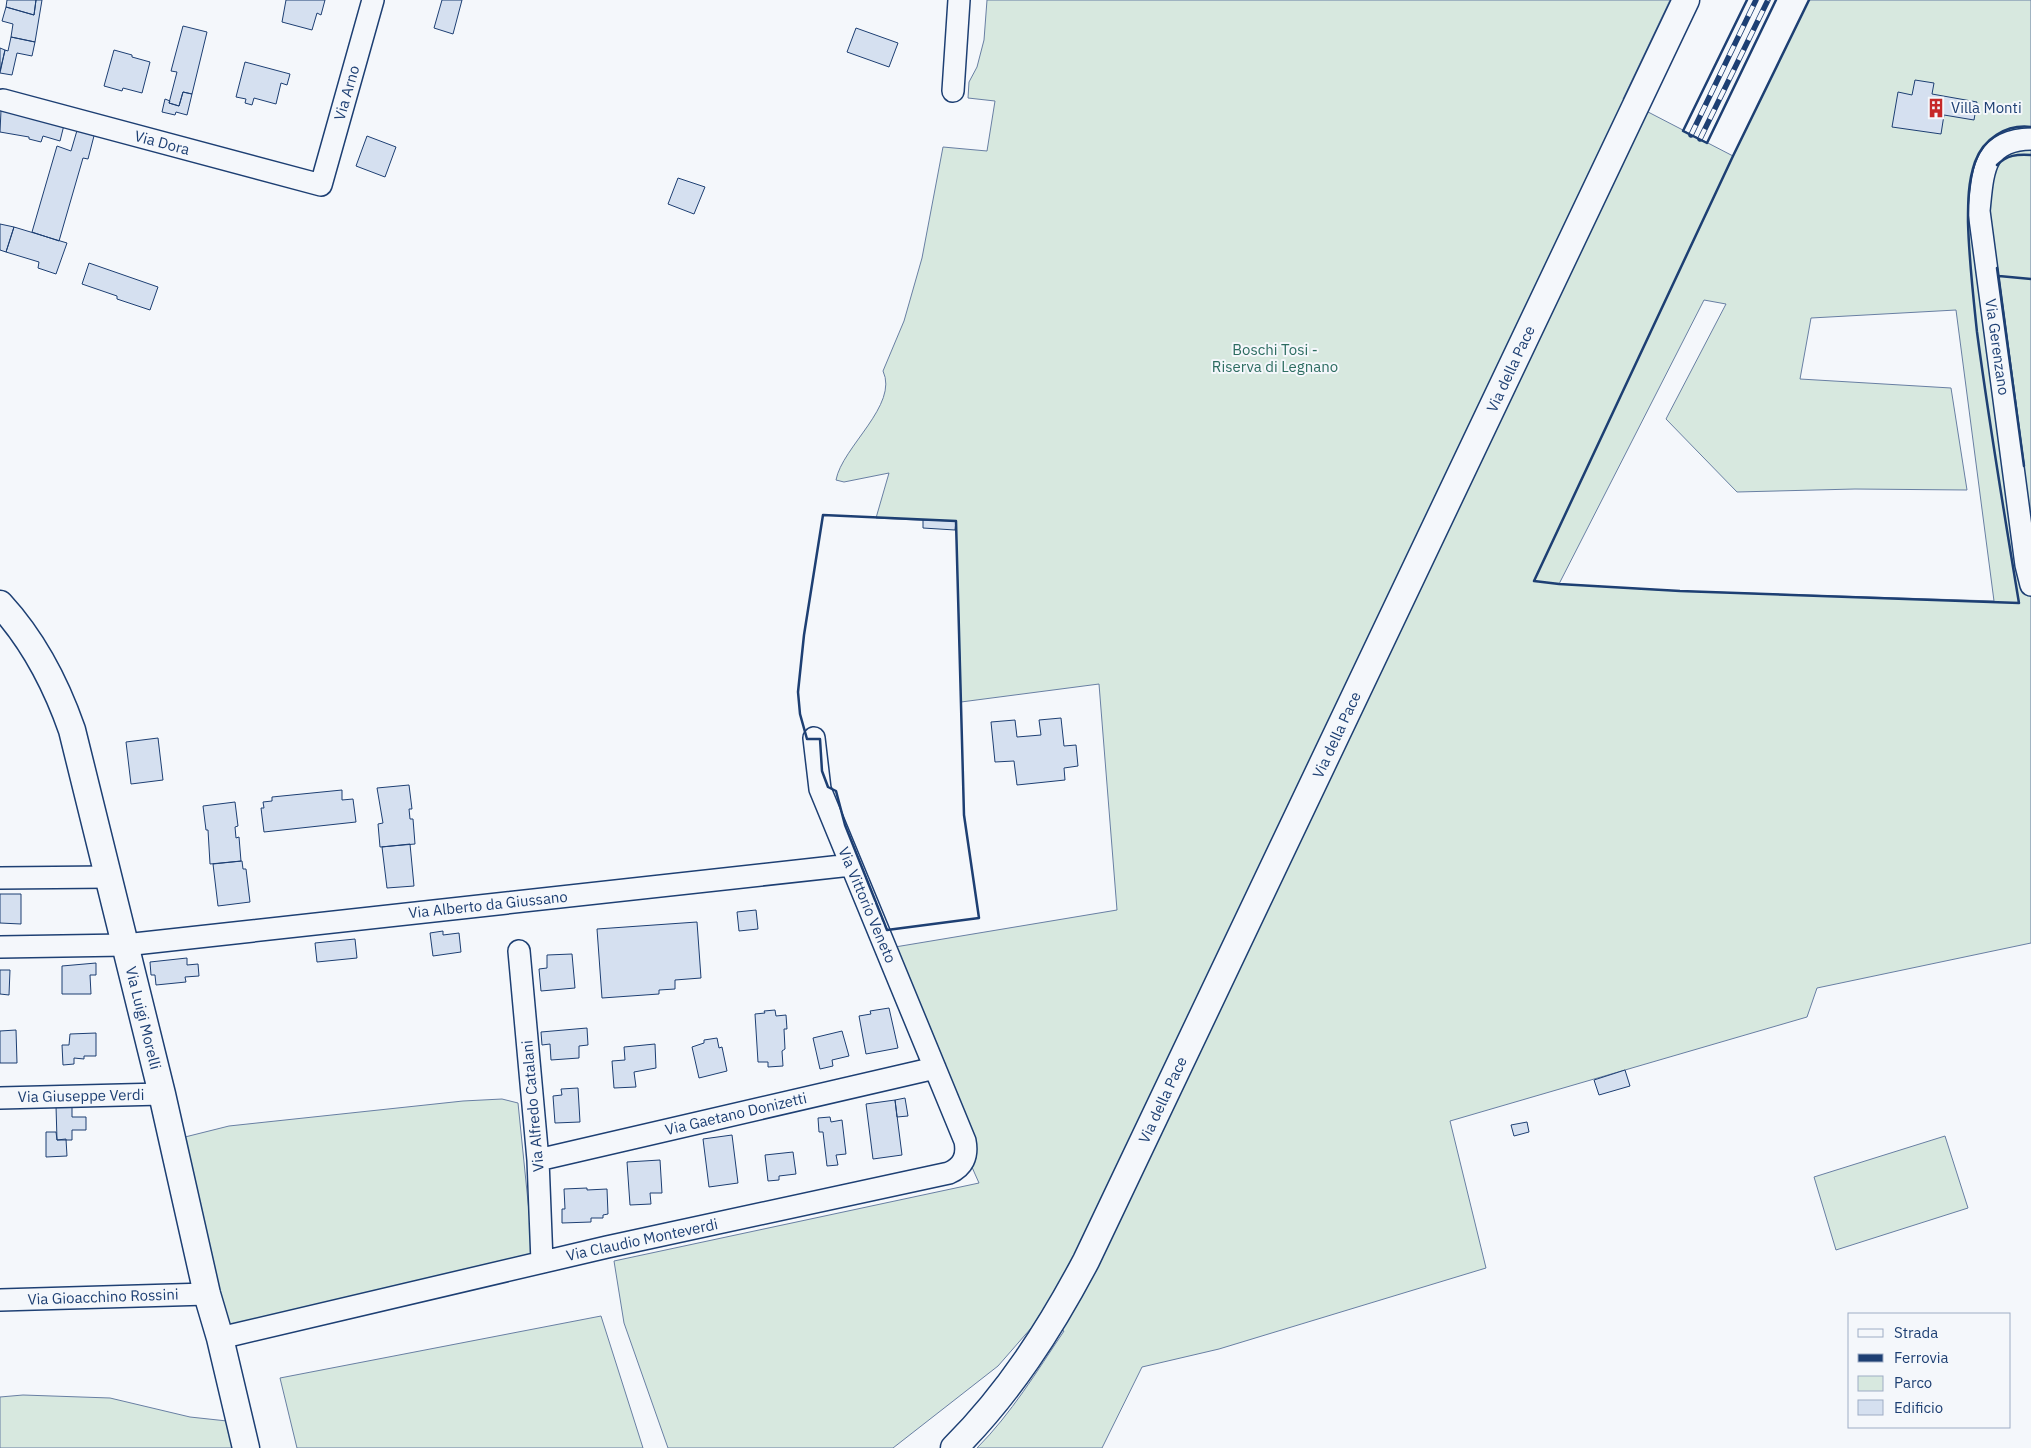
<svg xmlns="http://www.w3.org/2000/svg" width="2031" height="1448" font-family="'IBM Plex Sans',sans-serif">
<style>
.green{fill:#d7e8df;stroke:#687fa3;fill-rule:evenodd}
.building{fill:#d5e0f0;stroke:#1d3f73}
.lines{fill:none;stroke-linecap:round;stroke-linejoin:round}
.minor-casing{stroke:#1d3f73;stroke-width:24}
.major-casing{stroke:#1d3f73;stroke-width:29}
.minor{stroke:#f4f7fb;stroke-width:21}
.major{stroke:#f4f7fb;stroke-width:26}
.rail-casing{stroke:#1d3f73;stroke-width:5.5}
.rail{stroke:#f4f7fb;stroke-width:4;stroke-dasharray:11;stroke-linecap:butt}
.wall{stroke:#1d3f73;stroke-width:2.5}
.labels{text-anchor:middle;stroke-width:4;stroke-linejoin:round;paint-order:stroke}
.street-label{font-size:15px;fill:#1d3f73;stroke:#f4f7fb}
.poi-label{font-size:15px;fill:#1d3f73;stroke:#f4f7fb;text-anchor:start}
.park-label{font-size:15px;fill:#2c6c60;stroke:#f4f7fb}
</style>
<rect width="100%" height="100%" fill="#f4f7fb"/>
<path class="green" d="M 987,0 L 1670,0 L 1623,99 L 1733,156 L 1809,0 L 2031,0 L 2031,943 L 1817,988 L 1807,1017 L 1450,1121 L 1486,1268 L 1219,1349 L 1142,1367 L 1102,1448 L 977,1448 C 1011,1414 1037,1371 1064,1331 L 1039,1319 L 998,1366 L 893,1448 L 668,1448 L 624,1323 L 614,1261 L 979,1183 L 967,1156 L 895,947 L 1117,910 L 1099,684 L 961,702 L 956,522 L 876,518 L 889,473 L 844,482 L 836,480 C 842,447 899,405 883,371 L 904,321 L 922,258 L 943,147 L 987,151 L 995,101 L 968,98 L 969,82 L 977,67 L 984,40 ZM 1704,300 L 1726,304 L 1666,419 L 1737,492 L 1855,489 L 1967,490 L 1951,388 L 1800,379 L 1811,318 L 1956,310 L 1994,601 L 1680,591 L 1559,584 Z
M 502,1099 L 518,1103 L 533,1251 L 530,1257 L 299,1318 L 225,1326 L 177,1139 L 229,1126 L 463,1101 Z
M 1945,1136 L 1968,1208 L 1836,1250 L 1814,1177 Z
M 601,1316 L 643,1448 L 297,1448 L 280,1378 Z
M 23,1395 L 110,1398 L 190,1417 L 227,1421 L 233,1448 L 0,1448 L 0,1397 Z"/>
<path class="building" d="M 7,0 L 36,0 L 34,15 L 6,7 Z
M 36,0 L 42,0 L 35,42 L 11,37 L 13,24 L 2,21 L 6,7 L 34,15 Z
M 286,0 L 325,0 L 321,15 L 317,13 L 312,30 L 282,22 Z
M 442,0 L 462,0 L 453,34 L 434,28 Z
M 183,26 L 207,32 L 192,94 L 183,92 L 179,106 L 169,103 L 177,72 L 171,71 Z
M 856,28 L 898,43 L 889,67 L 847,52 Z
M 11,37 L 35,42 L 32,56 L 17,53 L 12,75 L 0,73 L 5,50 L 8,51 Z
M 0,48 L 5,50 L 0,71 Z
M 114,50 L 132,55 L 132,57 L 150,62 L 142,93 L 123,88 L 122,91 L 104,86 Z
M 245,62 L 290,74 L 287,85 L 281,83 L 276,104 L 254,98 L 252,105 L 245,103 L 246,99 L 236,97 Z
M 1915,80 L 1934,83 L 1932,94 L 1977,102 L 1974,120 L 1944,115 L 1941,134 L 1892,127 L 1898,92 L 1912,95 Z
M 183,92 L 192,94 L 187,115 L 176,112 L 175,115 L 162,112 L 165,99 L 170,101 L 169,103 L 179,106 Z
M 1,110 L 65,121 L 60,141 L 43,136 L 41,142 L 29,139 L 29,137 L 0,132 Z
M 78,127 L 95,132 L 88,159 L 83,158 L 59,241 L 32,232 L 57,146 L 71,151 Z
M 367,136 L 396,147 L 385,177 L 356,166 Z
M 678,178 L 705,187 L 694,214 L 668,204 Z
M 0,224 L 14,227 L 6,252 L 0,250 Z
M 14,227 L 67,243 L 56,274 L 38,268 L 39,262 L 6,252 Z
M 89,263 L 158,287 L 150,310 L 117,299 L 117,296 L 82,284 Z
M 923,520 L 956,521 L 955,530 L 923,528 Z
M 1061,718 L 1064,746 L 1076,745 L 1078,766 L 1064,768 L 1065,780 L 1017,785 L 1014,761 L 995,762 L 991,722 L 1015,720 L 1017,737 L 1041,735 L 1039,720 Z
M 158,738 L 163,780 L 131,784 L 126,742 Z
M 409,785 L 412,809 L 409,809 L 410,819 L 413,819 L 415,844 L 380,847 L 378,824 L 383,823 L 377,788 Z
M 342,790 L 342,800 L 353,799 L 356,822 L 264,832 L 261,808 L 264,808 L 263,802 L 272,801 L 272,797 Z
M 235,802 L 238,826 L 235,827 L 236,838 L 239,837 L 241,861 L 210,864 L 208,830 L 206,830 L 203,806 Z
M 410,844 L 414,886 L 387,888 L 382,847 Z
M 242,861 L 243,869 L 246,869 L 250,902 L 218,906 L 213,864 Z
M 0,894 L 21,894 L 21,924 L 0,923 Z
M 756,910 L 758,929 L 739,931 L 737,912 Z
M 697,922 L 701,978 L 675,980 L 675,989 L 659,990 L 659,994 L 602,998 L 597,929 Z
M 443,931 L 443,935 L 459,933 L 461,952 L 433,956 L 430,933 Z
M 355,939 L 357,958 L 317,962 L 315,943 Z
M 572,954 L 575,988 L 541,991 L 539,969 L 547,968 L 547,955 Z
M 187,958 L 187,965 L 198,964 L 199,976 L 185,977 L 186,982 L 156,985 L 155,975 L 151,975 L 150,962 Z
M 96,963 L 96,975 L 90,975 L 91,994 L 62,994 L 62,966 Z
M 0,970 L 10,970 L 9,995 L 0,994 Z
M 889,1008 L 898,1048 L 866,1054 L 859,1016 L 871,1014 L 870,1011 Z
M 775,1010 L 776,1016 L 786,1015 L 787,1029 L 784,1029 L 785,1049 L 782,1051 L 783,1066 L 768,1067 L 768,1062 L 758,1062 L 755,1014 L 765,1013 L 764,1011 Z
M 587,1028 L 588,1045 L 579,1046 L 579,1058 L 551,1060 L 550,1044 L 542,1045 L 541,1032 Z
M 16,1030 L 17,1063 L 0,1063 L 0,1031 Z
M 842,1031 L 849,1056 L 832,1060 L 833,1066 L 820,1069 L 813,1038 Z
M 96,1033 L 96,1056 L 84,1056 L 84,1059 L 74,1058 L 74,1064 L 63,1065 L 62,1045 L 69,1045 L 70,1034 Z
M 717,1038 L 719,1048 L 722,1047 L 727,1071 L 699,1078 L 692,1047 L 704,1043 L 704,1040 Z
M 655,1044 L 656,1068 L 634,1072 L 636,1087 L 614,1088 L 612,1061 L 625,1060 L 624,1047 Z
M 1625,1070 L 1630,1086 L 1599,1095 L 1594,1080 Z
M 578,1088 L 580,1122 L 555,1123 L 553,1096 L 562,1095 L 561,1089 Z
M 905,1098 L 908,1116 L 897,1117 L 895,1100 Z
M 895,1100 L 902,1155 L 873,1159 L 866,1104 Z
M 56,1106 L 72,1106 L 72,1117 L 86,1117 L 86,1130 L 72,1130 L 72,1140 L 57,1140 Z
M 830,1117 L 831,1122 L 842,1120 L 846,1154 L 836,1155 L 838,1165 L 827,1166 L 823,1132 L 819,1132 L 818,1118 Z
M 1527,1122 L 1529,1132 L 1514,1136 L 1511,1125 Z
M 46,1132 L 56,1132 L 57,1140 L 66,1139 L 67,1156 L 46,1157 Z
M 732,1135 L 738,1183 L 709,1187 L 703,1139 Z
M 793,1152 L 796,1174 L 779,1176 L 779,1180 L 768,1181 L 765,1155 Z
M 660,1160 L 662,1193 L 650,1193 L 651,1204 L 630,1205 L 627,1162 Z
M 587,1188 L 587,1190 L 607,1189 L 608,1214 L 603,1215 L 603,1218 L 591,1218 L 591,1222 L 562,1223 L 562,1209 L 565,1209 L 564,1189 Z"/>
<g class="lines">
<defs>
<path id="minor" d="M 953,91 L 959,0
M 3,100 L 321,185 L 373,0
M 2031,139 C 1983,140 1983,171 1979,211 L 2026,565 L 2031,585
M 0,878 L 109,877
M 0,947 L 125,945 L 851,865
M 519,951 L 538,1160 L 542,1262
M 0,1098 L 162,1094
M 538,1160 L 935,1068
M 0,1300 L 207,1294
M 220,1338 L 607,1247 L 949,1173 C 963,1167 968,1156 965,1141 L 820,789 L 814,738"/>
<path id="major" d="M 0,604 C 34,641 56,684 72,730 L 162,1094 L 207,1294 L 220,1338 L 246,1448
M 954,1448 C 1009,1393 1050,1329 1086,1261 L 1686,0"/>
</defs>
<use href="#minor" class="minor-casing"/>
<use href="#major" class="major-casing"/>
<use href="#minor" class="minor"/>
<use href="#major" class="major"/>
<defs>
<path id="rail" d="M 1691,135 L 1756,0
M 1700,139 L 1768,0"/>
</defs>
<use href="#rail" class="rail-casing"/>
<use href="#rail" class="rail"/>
<path class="wall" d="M 1747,0 L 1683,131 L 1707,143 L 1776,0
M 1809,0 L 1733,156 L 1534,581 L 1559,584 L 1680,591 L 2019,603 C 2004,513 1989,422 1977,332 C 1973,294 1969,260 1968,222 C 1968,202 1968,182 1975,162 C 1983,139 2006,124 2031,127
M 1997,165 C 2007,155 2017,154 2031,155
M 1997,268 L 2024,466
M 1999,276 L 2031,279
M 823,515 L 956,521 L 964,815 L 979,918 L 887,930 L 845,825 L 836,791 L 828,787 L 822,771 L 820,739 L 807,739 L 800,714 L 798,692 L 804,635 Z"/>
</g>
<defs>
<symbol id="building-bare" viewBox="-9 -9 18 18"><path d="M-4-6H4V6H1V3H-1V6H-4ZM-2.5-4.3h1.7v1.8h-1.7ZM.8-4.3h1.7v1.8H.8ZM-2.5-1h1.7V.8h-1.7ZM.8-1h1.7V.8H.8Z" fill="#c62828" stroke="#f4f7fb" stroke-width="2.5" paint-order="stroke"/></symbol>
</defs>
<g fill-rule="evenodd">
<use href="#building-bare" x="1922" y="94" width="28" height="28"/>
</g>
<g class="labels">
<g class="street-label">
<text transform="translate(347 93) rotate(-74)" y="5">Via Arno</text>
<text transform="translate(162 143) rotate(15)" y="5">Via Dora</text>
<text transform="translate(1997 347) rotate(82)" y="5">Via Gerenzano</text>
<text transform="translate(1511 369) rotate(-65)" y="5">Via della Pace</text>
<text transform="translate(1337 735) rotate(-65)" y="5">Via della Pace</text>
<text transform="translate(488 905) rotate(-6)" y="5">Via Alberto da Giussano</text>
<text transform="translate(867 905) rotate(67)" y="5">Via Vittorio Veneto</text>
<text transform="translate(143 1018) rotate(76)" y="5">Via Luigi Morelli</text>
<text transform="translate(81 1096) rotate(-1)" y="5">Via Giuseppe Verdi</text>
<text transform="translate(1163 1100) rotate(-65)" y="5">Via della Pace</text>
<text transform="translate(533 1106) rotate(-95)" y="5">Via Alfredo Catalani</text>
<text transform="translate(736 1114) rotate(-13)" y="5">Via Gaetano Donizetti</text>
<text transform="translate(642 1240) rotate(-12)" y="5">Via Claudio Monteverdi</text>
<text transform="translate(103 1297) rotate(-2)" y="5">Via Gioacchino Rossini</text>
</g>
<g class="poi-label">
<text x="1951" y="113">Villa Monti</text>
</g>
<g class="park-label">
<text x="1275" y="355">Boschi Tosi -<tspan x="1275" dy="17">Riserva di Legnano</tspan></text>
</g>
</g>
<rect x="1848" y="1313" width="162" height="115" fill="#f4f7fb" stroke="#9eadc5"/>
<rect x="1858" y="1329" width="25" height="8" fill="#f4f7fb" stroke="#9eadc5"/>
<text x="1894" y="1338" font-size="15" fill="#1d3f73">Strada</text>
<rect x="1858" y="1354" width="25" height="8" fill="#1d3f73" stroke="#9eadc5"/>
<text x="1894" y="1363" font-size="15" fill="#1d3f73">Ferrovia</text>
<rect x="1858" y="1376" width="25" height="15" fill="#d7e8df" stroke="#9eadc5"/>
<text x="1894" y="1388" font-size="15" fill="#1d3f73">Parco</text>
<rect x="1858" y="1400" width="25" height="15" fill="#d5e0f0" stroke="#9eadc5"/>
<text x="1894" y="1413" font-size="15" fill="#1d3f73">Edificio</text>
</svg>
